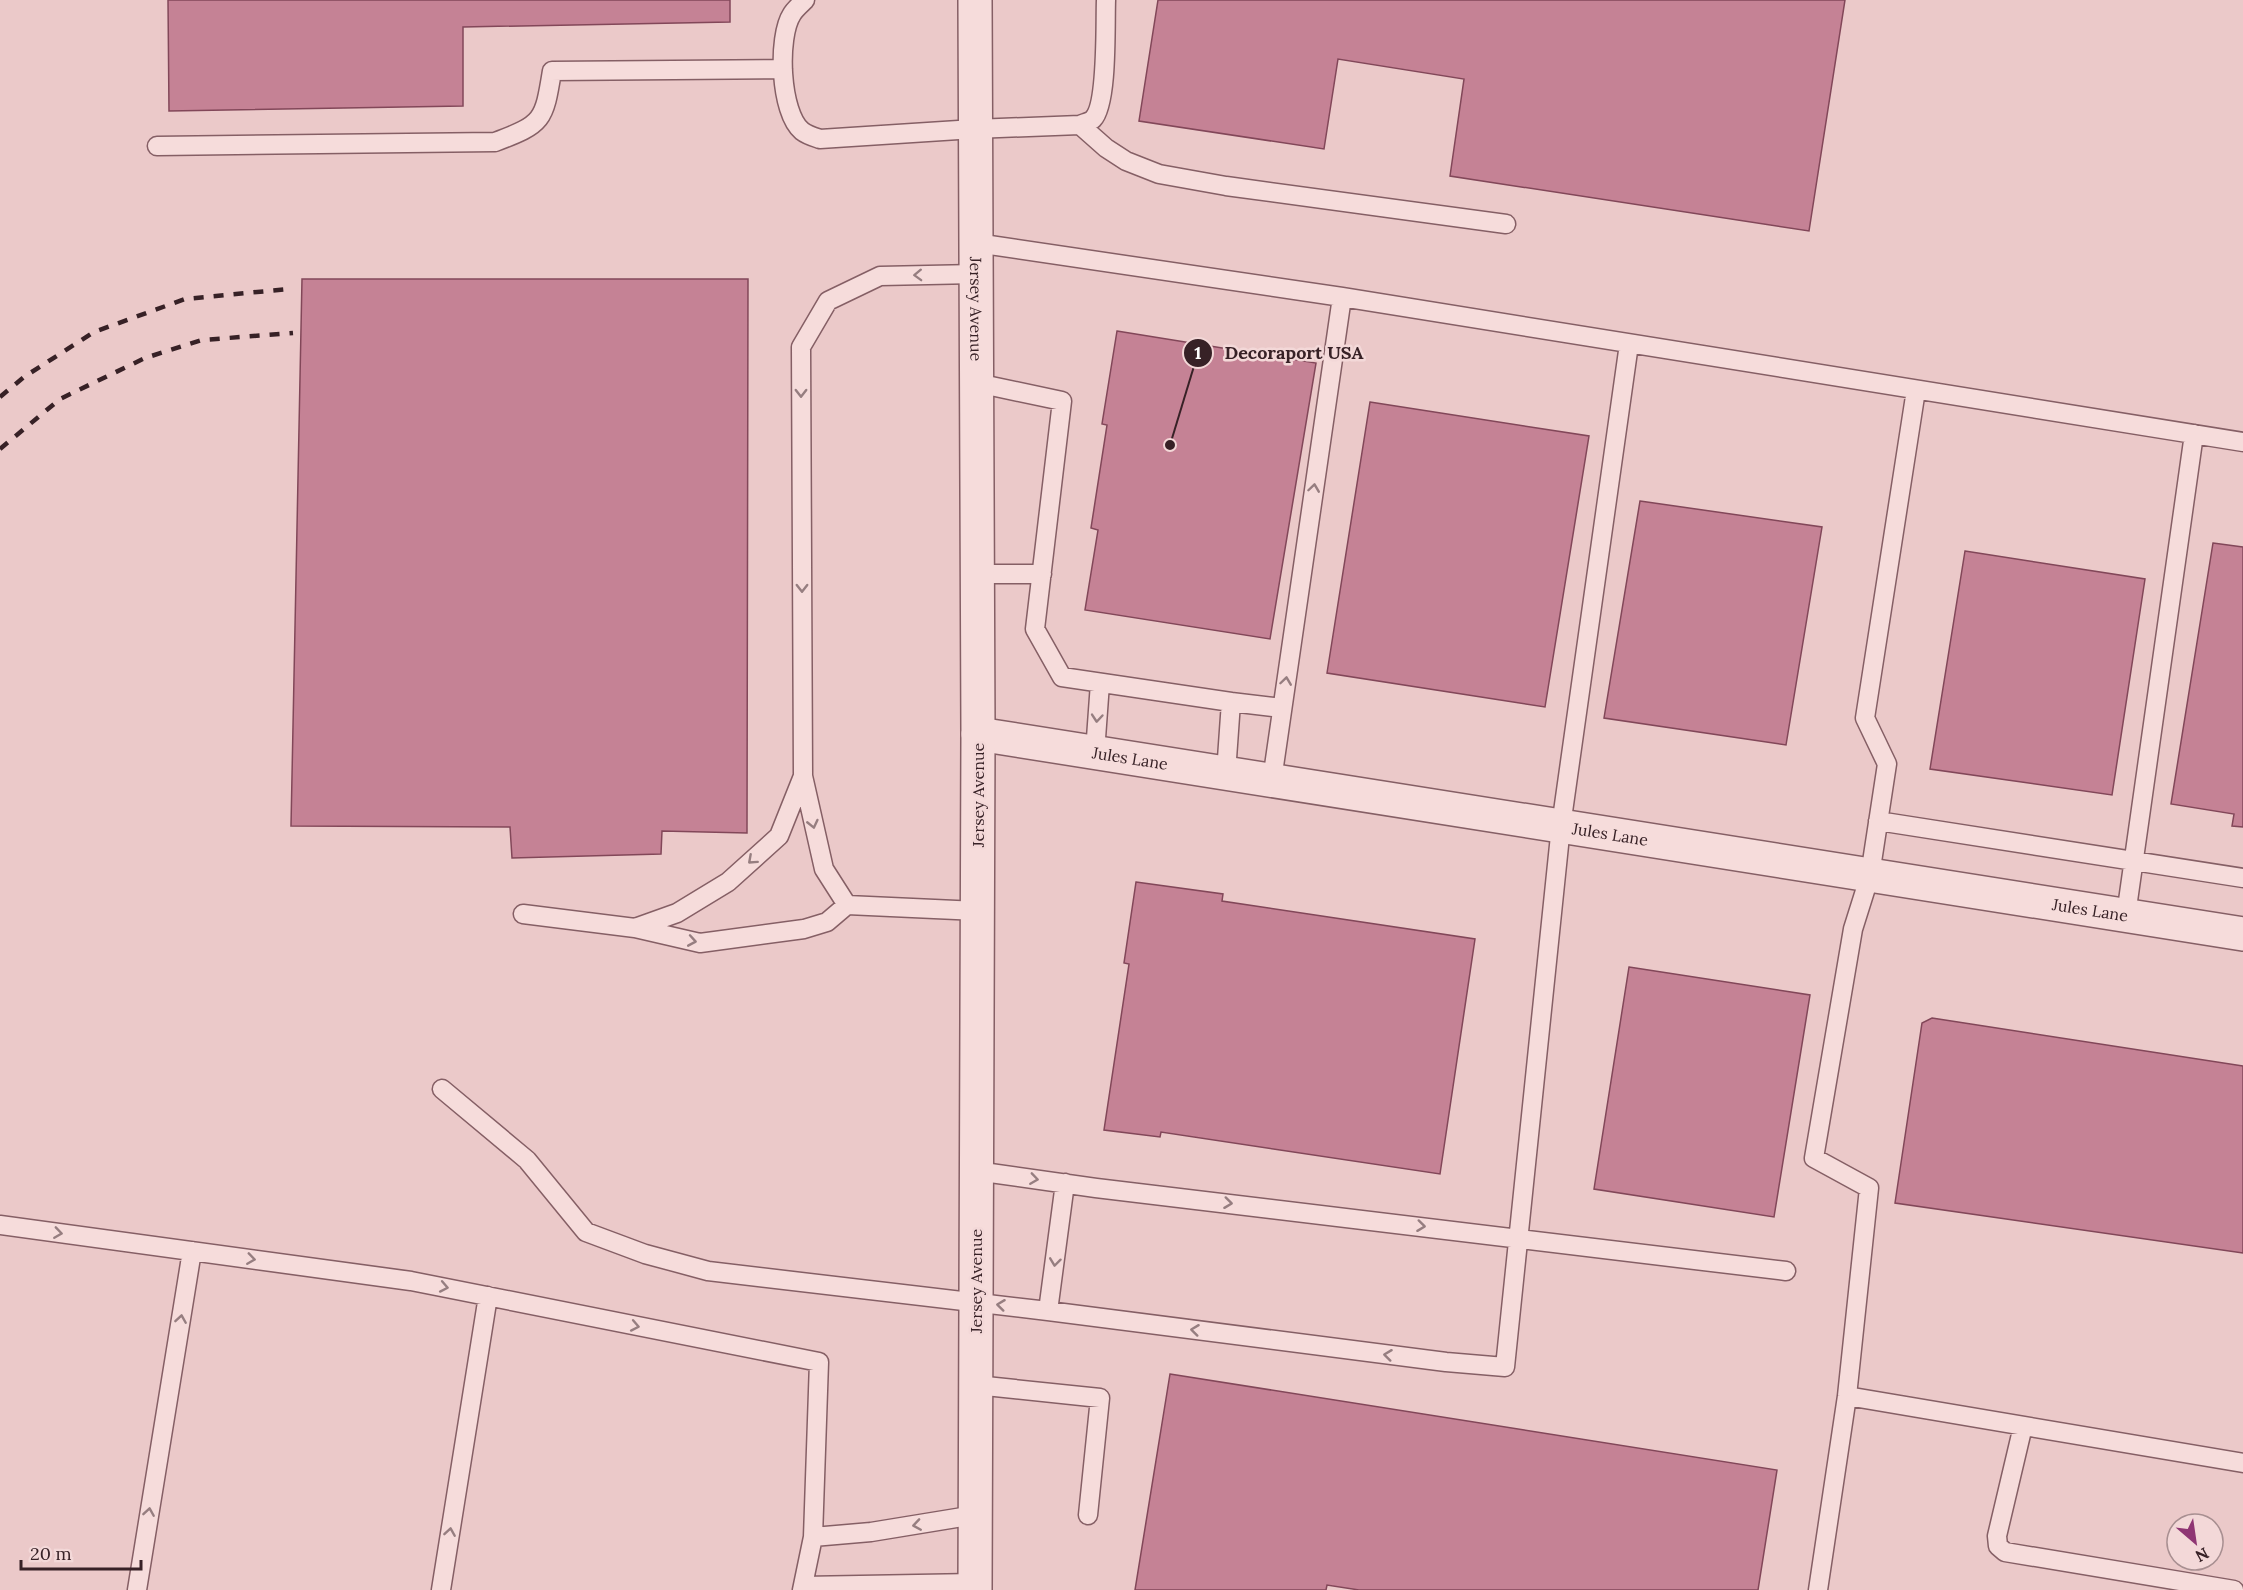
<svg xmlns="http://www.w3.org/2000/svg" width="2243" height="1590" font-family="Lora,serif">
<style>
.building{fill:#c58295;stroke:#824759;stroke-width:1.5}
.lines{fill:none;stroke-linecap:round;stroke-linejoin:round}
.service-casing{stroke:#855f65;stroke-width:21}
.minor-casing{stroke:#855f65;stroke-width:36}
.tertiary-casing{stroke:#855f65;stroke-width:36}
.service{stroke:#f6dcdb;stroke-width:18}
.minor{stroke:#f6dcdb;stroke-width:33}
.tertiary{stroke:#f6dcdb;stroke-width:33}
.rail{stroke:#372126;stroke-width:4.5;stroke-dasharray:10 10;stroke-linecap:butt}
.oneway{stroke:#967e80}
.labels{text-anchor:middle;stroke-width:5;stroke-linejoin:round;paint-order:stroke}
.street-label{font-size:16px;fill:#372126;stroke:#f3d8d8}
.leader{fill:none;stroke:#372126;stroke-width:2}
.callout-dot{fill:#372126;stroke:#f3d8d8;stroke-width:2}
.mark-label{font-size:18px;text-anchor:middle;font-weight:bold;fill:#fff}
.callout-label{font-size:18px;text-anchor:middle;font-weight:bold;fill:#372126;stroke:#f3d8d8;stroke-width:5;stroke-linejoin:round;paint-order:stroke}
</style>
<rect width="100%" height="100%" fill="#ebc9c9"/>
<path class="building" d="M 168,0 L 730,0 L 730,22 L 463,27 L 463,106 L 169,111 Z
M 1158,0 L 1845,0 L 1809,231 L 1450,176 L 1464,79 L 1338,59 L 1324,149 L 1139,121 Z
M 302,279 L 748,279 L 747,833 L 662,831 L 661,854 L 512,858 L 510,827 L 291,826 Z
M 1117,331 L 1316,363 L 1270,639 L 1085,610 L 1098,530 L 1091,528 L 1107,425 L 1102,424 Z
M 1370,402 L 1589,436 L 1545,707 L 1327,673 Z
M 1640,501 L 1822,527 L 1786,745 L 1604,718 Z
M 2213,543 L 2243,547 L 2243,827 L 2232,826 L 2234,814 L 2171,804 Z
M 1965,551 L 2145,579 L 2112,795 L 1930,769 Z
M 1136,882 L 1223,894 L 1222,901 L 1475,939 L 1440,1174 L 1161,1132 L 1160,1137 L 1104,1130 L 1129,964 L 1124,963 Z
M 1629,967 L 1810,995 L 1774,1217 L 1594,1189 Z
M 1932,1018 L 2243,1066 L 2243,1253 L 1895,1203 L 1922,1023 Z
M 1170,1374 L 1777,1470 L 1758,1590 L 1359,1590 L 1327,1585 L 1326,1590 L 1135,1590 Z"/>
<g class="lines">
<defs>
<path id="service" d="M 805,0 C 801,4 795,9 792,14 C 777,37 780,113 802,131 C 807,135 814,137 820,139 L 974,129 L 1080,125 C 1084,123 1090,122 1093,119 C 1108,104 1105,23 1106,0
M 1080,125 L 1106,148 L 1126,161 L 1159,174 L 1226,186 L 1506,224
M 157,146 L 495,142 C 543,124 544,121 552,71 L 783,69
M 976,243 L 1342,297 L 2243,442
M 976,274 L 880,276 L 828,301 L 801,347 L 803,776 L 824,869 L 847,905 L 978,911
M 977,383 L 1062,401 L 1035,629 L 1062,677 L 1231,702 L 1226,773
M 977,574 L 1042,574
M 1231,702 L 1282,708
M 1095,752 L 1100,683
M 1272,780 L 1342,297
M 1878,821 L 2243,878
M 523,914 L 635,928 L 700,943 L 804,929 L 827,922 L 847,905
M 2126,915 L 2194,434
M 635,928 L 677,913 L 728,882 L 779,836 L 803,776
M 442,1089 L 527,1160 L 586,1232 L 645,1254 L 708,1271 L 1048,1311 L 1446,1362 L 1505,1367 L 1561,826 L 1629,344
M 976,1171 L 1096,1188 L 1786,1271
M 0,1225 L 411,1281 L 819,1362 L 813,1537 L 802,1590
M 1048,1311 L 1065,1183
M 976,1385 L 1100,1398 L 1088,1515
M 1847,1396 L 2243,1463
M 2023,1426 L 1997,1536 L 1998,1546 L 2005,1552 L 2234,1590
M 813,1537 L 871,1532 L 975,1515
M 803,1586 L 975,1583
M 137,1590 L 192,1251
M 441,1590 L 488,1296
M 1818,1590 L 1847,1396 L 1869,1188 L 1814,1158 L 1853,929 L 1870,875 L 1887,764 L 1865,718 L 1916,390"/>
<g id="minor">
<path id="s1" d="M 978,734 L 2243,934"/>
</g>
<g id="tertiary">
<path id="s2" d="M 975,0 L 978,734 L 975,1590"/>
</g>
</defs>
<use href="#service" class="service-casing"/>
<use href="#minor" class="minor-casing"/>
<use href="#tertiary" class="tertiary-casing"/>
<use href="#service" class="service"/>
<use href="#minor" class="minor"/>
<use href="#tertiary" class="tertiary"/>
<path class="rail" d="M 0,397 L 24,377 L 94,332 L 185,299 L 288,289
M 0,449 L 60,399 L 145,358 L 202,340 L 293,333"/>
</g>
<defs><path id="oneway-chevron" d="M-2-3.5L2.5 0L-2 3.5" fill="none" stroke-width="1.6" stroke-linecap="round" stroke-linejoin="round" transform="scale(1.5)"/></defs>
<g class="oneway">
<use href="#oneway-chevron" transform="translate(918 275) rotate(178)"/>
<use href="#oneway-chevron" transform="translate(801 393) rotate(90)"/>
<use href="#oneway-chevron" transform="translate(1314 488) rotate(-82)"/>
<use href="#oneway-chevron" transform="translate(802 588) rotate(90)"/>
<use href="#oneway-chevron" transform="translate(1286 681) rotate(-82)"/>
<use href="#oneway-chevron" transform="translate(1097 718) rotate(95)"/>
<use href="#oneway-chevron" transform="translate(813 824) rotate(77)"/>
<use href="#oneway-chevron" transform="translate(752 860) rotate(138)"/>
<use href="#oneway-chevron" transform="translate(692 941) rotate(10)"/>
<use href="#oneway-chevron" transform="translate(1034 1179) rotate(8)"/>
<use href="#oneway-chevron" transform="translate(1228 1203) rotate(7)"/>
<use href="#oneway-chevron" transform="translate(1421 1226) rotate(7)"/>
<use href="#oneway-chevron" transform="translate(58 1233) rotate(8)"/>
<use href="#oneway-chevron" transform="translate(251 1259) rotate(8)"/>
<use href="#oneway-chevron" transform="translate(1055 1262) rotate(97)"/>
<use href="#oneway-chevron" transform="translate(444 1287) rotate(11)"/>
<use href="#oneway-chevron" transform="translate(1001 1305) rotate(-173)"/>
<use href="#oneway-chevron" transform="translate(181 1319) rotate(-81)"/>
<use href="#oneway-chevron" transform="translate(635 1326) rotate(11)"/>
<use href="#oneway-chevron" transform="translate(1195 1330) rotate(-173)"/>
<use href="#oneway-chevron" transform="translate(1388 1355) rotate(-173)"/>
<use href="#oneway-chevron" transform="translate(149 1512) rotate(-81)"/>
<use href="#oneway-chevron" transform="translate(917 1525) rotate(171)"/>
<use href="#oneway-chevron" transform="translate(450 1532) rotate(-81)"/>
</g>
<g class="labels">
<g class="street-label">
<text dy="6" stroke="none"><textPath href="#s2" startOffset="309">Jersey Avenue</textPath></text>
<text dy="6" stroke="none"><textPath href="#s1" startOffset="154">Jules Lane</textPath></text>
<text transform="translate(978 795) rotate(-90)" y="6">Jersey Avenue</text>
<text dy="6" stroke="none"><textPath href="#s1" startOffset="640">Jules Lane</textPath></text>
<text dy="6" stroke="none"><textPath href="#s1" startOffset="1126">Jules Lane</textPath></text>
<text transform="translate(976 1281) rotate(-90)" y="6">Jersey Avenue</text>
</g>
</g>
<path class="leader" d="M1170 445L1198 353"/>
<g class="callout-dot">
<circle cx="1170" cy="445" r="6"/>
<circle cx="1198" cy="353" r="15"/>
</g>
<g class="mark-label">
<text x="1198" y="359">1</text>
</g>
<g class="callout-label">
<text x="1294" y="359">Decoraport USA</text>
</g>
<g transform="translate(2195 1542) rotate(151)"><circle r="28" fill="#f3d8d8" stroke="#a88f91" stroke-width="1.5"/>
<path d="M0-4.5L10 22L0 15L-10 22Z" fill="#8f3573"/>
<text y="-9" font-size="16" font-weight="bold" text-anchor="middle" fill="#372126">N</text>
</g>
<path d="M21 1560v9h120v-9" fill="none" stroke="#372126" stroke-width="3"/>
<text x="30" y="1560" font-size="18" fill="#372126" stroke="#f3d8d8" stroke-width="4.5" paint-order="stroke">20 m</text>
</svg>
